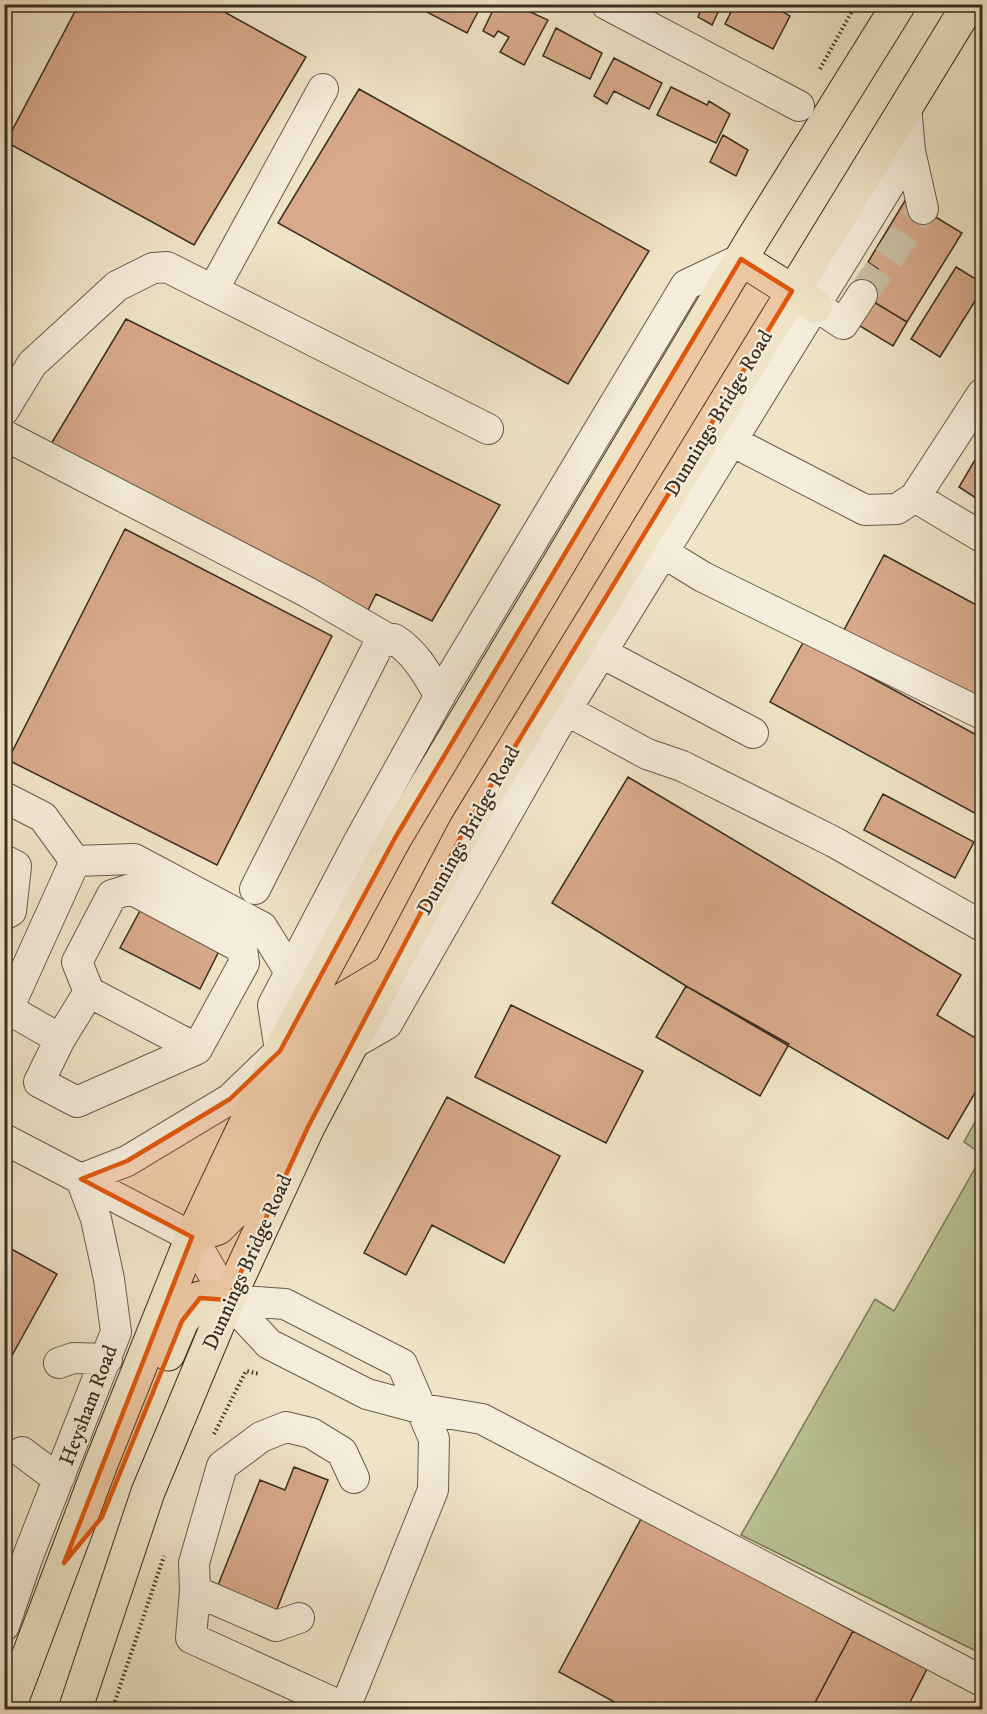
<svg xmlns="http://www.w3.org/2000/svg" width="987" height="1714" font-family="'IM FELL DW Pica',serif">
<style>
.green{fill:#bac495;stroke:#7a795b;stroke-width:1.5}
.building{fill:#d8a98a;stroke:#392e21;stroke-width:1.5}
.lines{fill:none;stroke-linecap:round;stroke-linejoin:round}
.minor-tunnel{stroke:#cbc0a6;stroke-width:30;stroke-dasharray:30 15;stroke-linecap:butt}
.minor-casing{stroke:#675c4a;stroke-width:32}
.highway-casing{stroke:#392e21;stroke-width:35}
.path{stroke:#392e21;stroke-width:4;stroke-dasharray:1.5 3;stroke-linecap:butt}
.minor{stroke:#f5eddb;stroke-width:30}
.highway{stroke:#f0e4c7;stroke-width:33}
.marked{fill:#df570d;fill-opacity:0.2;stroke:#df570d;stroke-width:4.5;stroke-linejoin:round}
.labels{text-anchor:middle;stroke-width:4.5;stroke-linejoin:round;paint-order:stroke}
.street-label{font-size:21px;fill:#392e21;stroke:#f5eddb}
</style>
<rect width="100%" height="100%" fill="#f0e4c7"/>
<filter id="stains"><feTurbulence type="fractalNoise" baseFrequency=".00333" numOctaves="4"/><feColorMatrix values="0 0 0 0 .2 0 0 0 0 .09 0 0 0 0 .02 0 0 0 .5 -.17"/></filter>
<radialGradient id="worn" r=".72"><stop offset=".6" stop-color="#630" stop-opacity="0"/><stop offset="1" stop-color="#630" stop-opacity=".3"/></radialGradient>
<path class="green" d="M 982,1109 L 982,1154 L 964,1142 Z
M 982,1156 L 982,1654 L 741,1535 L 875,1299 L 894,1311 Z"/>
<path class="building" d="M 79,4 L 210,4 L 306,57 L 194,245 L 6,142 Z
M 423,4 L 482,4 L 467,33 L 421,9 Z
M 496,4 L 513,4 L 548,20 L 524,65 L 500,52 L 509,37 L 498,31 L 494,37 L 483,31 Z
M 689,4 L 722,4 L 712,25 L 698,17 L 701,10 Z
M 735,4 L 770,4 L 790,16 L 773,49 L 725,24 Z
M 556,28 L 602,53 L 590,79 L 543,56 Z
M 614,58 L 662,83 L 649,109 L 614,91 L 607,104 L 594,96 Z
M 671,87 L 707,105 L 709,101 L 730,114 L 716,143 L 657,115 Z
M 359,89 L 649,251 L 568,384 L 278,223 Z
M 723,135 L 748,150 L 736,176 L 710,162 Z
M 906,199 L 962,233 L 907,322 L 862,295 L 878,269 L 868,262 Z
M 956,267 L 982,283 L 982,290 L 940,357 L 911,339 Z
M 869,299 L 907,322 L 893,346 L 855,323 Z
M 126,319 L 500,505 L 432,621 L 376,594 L 368,610 L 48,449 Z
M 982,448 L 982,502 L 959,487 Z
M 125,529 L 332,636 L 217,865 L 8,760 Z
M 884,555 L 982,608 L 982,704 L 844,630 Z
M 804,641 L 982,738 L 982,817 L 770,702 Z
M 628,777 L 961,975 L 937,1015 L 982,1042 L 982,1081 L 948,1139 L 686,986 L 552,903 Z
M 883,794 L 974,842 L 955,878 L 864,830 Z
M 142,907 L 220,949 L 200,989 L 120,948 Z
M 686,986 L 789,1044 L 760,1096 L 656,1037 Z
M 511,1005 L 643,1071 L 606,1143 L 475,1077 Z
M 447,1097 L 560,1156 L 504,1263 L 432,1225 L 406,1275 L 364,1253 Z
M 4,1245 L 57,1274 L 4,1370 Z
M 294,1467 L 328,1480 L 275,1614 L 216,1590 L 260,1480 L 285,1490 Z
M 642,1517 L 853,1631 L 811,1710 L 629,1710 L 559,1672 Z
M 853,1631 L 927,1669 L 906,1710 L 811,1710 Z"/>
<g class="lines">
<path class="minor-tunnel" d="M 862,295 L 923,209"/>
<defs>
<path id="minor" d="M 606,4 L 799,106
M 910,151 L 923,209
M 213,290 L 323,89
M 816,306 L 843,324 L 862,295
M 4,410 L 32,364 L 117,286 L 153,268 L 167,267 L 488,429
M 714,432 L 865,510 L 897,509 L 915,497 L 982,394
M 4,435 L 307,592 L 388,639
M 915,497 L 982,537
M 646,542 L 703,577 L 982,714
M 602,653 L 753,733
M 566,710 L 647,754 L 682,766 L 834,842 L 982,926
M 4,797 L 43,817 L 75,861 L 8,1009 L 60,1039 L 89,992
M 4,860 L 16,866 L 11,911 L 4,915
M 75,861 L 134,859 L 262,927 L 290,972
M 255,889 L 379,644 L 394,639 C 416,653 427,674 440,696
M 60,1039 L 39,1082 L 77,1102 L 197,1049 L 244,963 L 242,948 L 131,889 L 112,895 L 77,962 L 89,992 L 197,1049
M 352,1044 L 387,1024 L 566,710 L 910,151 L 906,106
M 4,1139 L 192,1237 L 228,1300 L 269,1344 L 367,1394 L 423,1409 L 482,1419 L 982,1681
M 59,1363 L 73,1358 L 107,1359
M 22,1452 L 50,1473 L 60,1476
M 195,1591 L 191,1638 L 345,1708 L 433,1490 L 434,1439 L 402,1364 L 285,1304 L 228,1300
M 299,1618 L 276,1626 L 195,1591 L 194,1563 L 222,1466 L 261,1437 L 286,1427 L 311,1433 L 342,1452 L 354,1478
M 4,1626 L 28,1556 L 116,1332 L 109,1279 L 96,1219 L 81,1179 L 127,1161 L 230,1099 L 280,1051 L 273,1005 L 358,843 L 443,690 L 686,285 L 741,259"/>
<path id="highway" d="M 741,259 L 816,306
M 192,1237 L 218,1228 L 235,1211 L 339,1002 L 389,972
M 168,1354 L 182,1321 L 200,1298 L 212,1296 L 228,1300
M 8,1710 L 101,1464 L 192,1237 L 280,1051 L 395,838 L 754,237 L 899,4
M 75,1710 L 148,1492 L 228,1300 L 308,1127 L 466,827 L 969,4"/>
</defs>
<use href="#minor" class="minor-casing"/>
<use href="#highway" class="highway-casing"/>
<path class="path" d="M 820,69 L 856,4
M 214,1434 L 246,1371 L 260,1374
M 112,1710 L 164,1556"/>
<use href="#minor" class="minor"/>
<use href="#highway" class="highway"/>
</g>
<path class="marked" d="M 741,259 L 792,291 L 466,827 L 308,1127 L 228,1300 L 200,1298 L 182,1321 L 102,1517 L 64,1563 L 192,1237 L 81,1179 L 127,1161 L 230,1099 L 280,1051 L 395,838 Z"/>
<g class="labels">
<g class="street-label">
<text transform="translate(718 413) rotate(-59)" y="7">Dunnings Bridge Road</text>
<text transform="translate(468 830) rotate(-61)" y="7">Dunnings Bridge Road</text>
<text transform="translate(247 1262) rotate(-66)" y="7">Dunnings Bridge Road</text>
<text transform="translate(88 1405) rotate(-69)" y="7">Heysham Road</text>
</g>
</g>
<rect width="987" height="1714" fill="none" stroke="#f0e4c7" stroke-width="24"/>
<rect x="6" y="6" width="975" height="1702" fill="none" stroke="#392e21" stroke-width="3"/>
<rect x="12" y="12" width="963" height="1690" fill="none" stroke="#392e21" stroke-width="1.5"/>
<rect width="100%" height="100%" filter="url(#stains)"/>
<rect width="100%" height="100%" fill="url(#worn)"/>
</svg>
